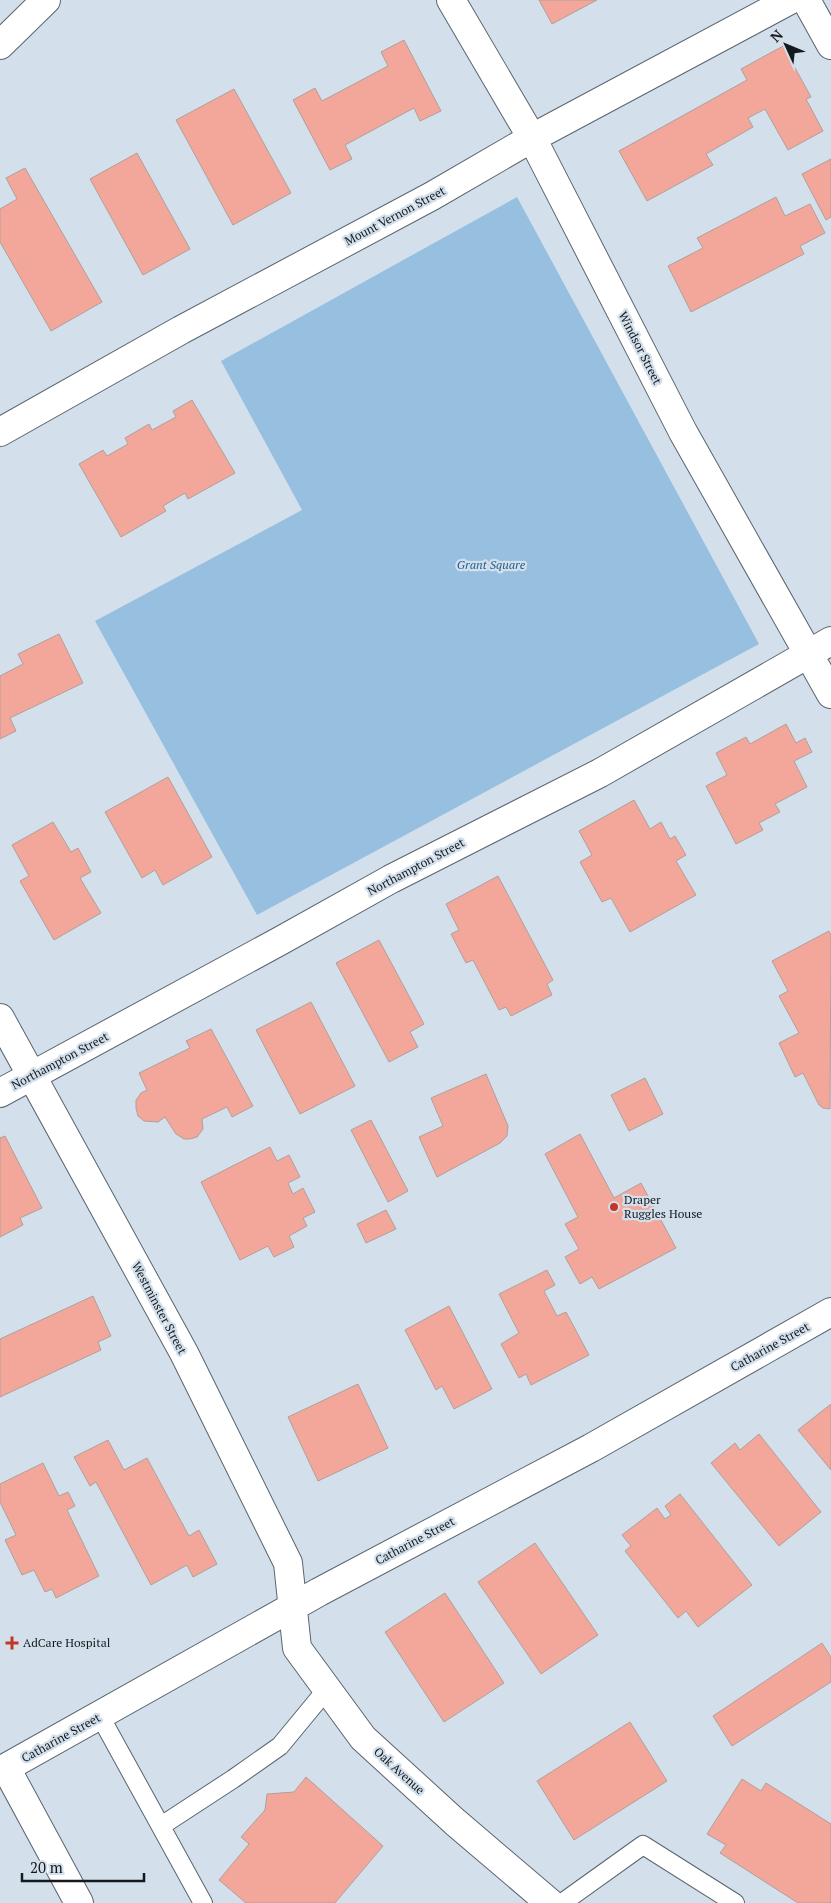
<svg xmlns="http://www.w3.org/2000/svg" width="831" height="1903" font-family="'PT Serif',serif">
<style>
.green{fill:#97bfe0}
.building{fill:#f2a79a;stroke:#b09f9b}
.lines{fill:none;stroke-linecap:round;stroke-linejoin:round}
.lane-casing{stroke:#59646e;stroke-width:20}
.street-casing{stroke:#59646e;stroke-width:30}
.lane{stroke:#fff;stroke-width:18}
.street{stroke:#fff;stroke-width:28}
.poi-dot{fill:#c43727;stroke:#d3e0ec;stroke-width:2}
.labels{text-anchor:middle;stroke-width:4.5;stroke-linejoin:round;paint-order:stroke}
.street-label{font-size:12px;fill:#14191d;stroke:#d3e0ec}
.park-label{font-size:12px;font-style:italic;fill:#1d5d8a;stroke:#d3e0ec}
.poi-label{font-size:12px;fill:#14191d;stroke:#d3e0ec;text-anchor:start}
</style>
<rect width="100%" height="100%" fill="#d3e0ec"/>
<path class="green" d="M 517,197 L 759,644 L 257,915 L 95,621 L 302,510 L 221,361 Z"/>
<path class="building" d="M 539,0 L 597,0 L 552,24 Z
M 404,40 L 441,111 L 420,121 L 414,108 L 345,145 L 352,159 L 330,170 L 293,100 L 315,88 L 322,101 L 388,66 L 381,52 Z
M 783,46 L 811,97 L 806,99 L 823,131 L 788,150 L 765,109 L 748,118 L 753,127 L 706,154 L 713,165 L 647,201 L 619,151 L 747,80 L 741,69 Z
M 234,89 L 291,193 L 233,225 L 176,120 Z
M 137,153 L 190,249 L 143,275 L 90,179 Z
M 831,159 L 831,217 L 826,220 L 802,174 Z
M 25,168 L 102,302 L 51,331 L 0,242 L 0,209 L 17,199 L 6,178 Z
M 776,197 L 785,216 L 810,204 L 825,233 L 800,246 L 804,254 L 691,312 L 668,266 L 703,248 L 697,238 Z
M 192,400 L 235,473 L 188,499 L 185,493 L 163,506 L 166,511 L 121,537 L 79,464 L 103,450 L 107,456 L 128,444 L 125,438 L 149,424 L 152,430 L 176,417 L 173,411 Z
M 59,634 L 83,683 L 10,718 L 16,731 L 0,739 L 0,676 L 23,664 L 18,654 Z
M 786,724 L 796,743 L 805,738 L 812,752 L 794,761 L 807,787 L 775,804 L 780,812 L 759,823 L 763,830 L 736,844 L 706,786 L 727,775 L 716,753 L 746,737 L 750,744 Z
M 168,777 L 212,857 L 163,885 L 155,870 L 142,878 L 105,812 Z
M 634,800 L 650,829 L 661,822 L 670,839 L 675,836 L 686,855 L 676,861 L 696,895 L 630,932 L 611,898 L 602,902 L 580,862 L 592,855 L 579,831 Z
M 53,822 L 71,852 L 78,848 L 91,872 L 80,878 L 101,913 L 54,940 L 20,881 L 29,876 L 12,845 Z
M 498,876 L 553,980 L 547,984 L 552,995 L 511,1016 L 506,1007 L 499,1010 L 473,960 L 466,963 L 451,934 L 459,930 L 446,904 Z
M 829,931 L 831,935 L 830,1109 L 823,1108 L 819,1105 L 803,1073 L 795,1077 L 779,1043 L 799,1033 L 779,996 L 788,991 L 772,961 Z
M 379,940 L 424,1024 L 410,1032 L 418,1047 L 389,1062 L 336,963 Z
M 311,1002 L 355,1086 L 300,1114 L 256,1030 Z
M 211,1029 L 253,1106 L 232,1117 L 227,1107 L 202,1119 L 203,1129 L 197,1137 L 190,1139 L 184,1139 L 176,1134 L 165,1117 L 158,1122 L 144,1121 L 138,1116 L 136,1108 L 136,1100 L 141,1093 L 147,1090 L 139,1073 L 190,1048 L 186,1041 Z
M 486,1074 L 508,1126 L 507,1136 L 500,1143 L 437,1177 L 419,1137 L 443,1126 L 431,1098 Z
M 645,1078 L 663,1114 L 629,1131 L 611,1095 Z
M 371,1120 L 408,1191 L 388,1202 L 351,1130 Z
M 580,1134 L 614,1198 L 641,1183 L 676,1248 L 599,1289 L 592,1277 L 580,1284 L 565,1257 L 579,1249 L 565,1224 L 578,1217 L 545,1154 Z
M 5,1136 L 42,1208 L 20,1218 L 23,1225 L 0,1237 L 0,1138 Z
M 270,1147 L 277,1161 L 289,1155 L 300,1177 L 288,1183 L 293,1194 L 303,1188 L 315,1212 L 303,1218 L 307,1226 L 289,1236 L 294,1247 L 274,1257 L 268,1246 L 240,1260 L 201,1182 Z
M 386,1210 L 396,1229 L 366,1243 L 357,1224 Z
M 547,1270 L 555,1285 L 544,1291 L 557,1316 L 566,1312 L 589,1355 L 531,1385 L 526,1374 L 519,1378 L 501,1344 L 519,1333 L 499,1294 Z
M 93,1296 L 111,1336 L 98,1342 L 101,1350 L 0,1397 L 0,1339 Z
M 449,1306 L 492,1389 L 454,1409 L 442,1386 L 436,1390 L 405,1330 Z
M 358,1384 L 388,1448 L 318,1481 L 288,1417 Z
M 831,1404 L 831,1470 L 798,1430 Z
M 759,1434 L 821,1512 L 779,1546 L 711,1463 L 735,1443 L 740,1450 Z
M 108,1440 L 124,1470 L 147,1458 L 189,1536 L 199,1530 L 217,1564 L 193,1577 L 187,1565 L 151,1585 L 96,1482 L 90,1486 L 74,1457 Z
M 43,1463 L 59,1496 L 68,1492 L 75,1506 L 67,1510 L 99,1576 L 56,1598 L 52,1589 L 45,1592 L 34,1570 L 22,1575 L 5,1540 L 16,1535 L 0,1502 L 0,1484 Z
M 680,1494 L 752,1585 L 698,1627 L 686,1611 L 678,1618 L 625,1551 L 631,1546 L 622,1535 L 657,1508 L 665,1519 L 671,1515 L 665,1506 Z
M 535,1543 L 598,1635 L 541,1674 L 478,1582 Z
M 445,1593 L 504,1683 L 444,1722 L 385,1632 Z
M 822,1643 L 831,1657 L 831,1682 L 732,1746 L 713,1716 Z
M 630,1722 L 667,1781 L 574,1840 L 537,1781 Z
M 306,1777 L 383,1846 L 335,1903 L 246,1903 L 219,1880 L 249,1844 L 241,1837 L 265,1810 L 267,1794 L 294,1792 Z
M 742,1779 L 761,1791 L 766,1783 L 831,1824 L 831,1903 L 798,1903 L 720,1853 L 726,1845 L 707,1834 Z"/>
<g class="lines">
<defs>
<path id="lane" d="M 100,1716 L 203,1903
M 161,1826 L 233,1779 L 280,1746 L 327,1689
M 562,1903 L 643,1845 L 735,1903"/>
<path id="street" d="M 451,0 L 532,138 L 683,432 L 831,694
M 806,0 L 831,45
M 0,45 L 46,0
M 0,432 L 181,330 L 432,196 L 532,138 L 790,0
M 0,1018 L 184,1353 L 288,1563 L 297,1648 L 363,1738 L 455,1822 L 550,1903
M 0,1093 L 280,941 L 391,879 L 600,773 L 831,641
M 6,1768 L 79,1903
M 0,1771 L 319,1592 L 591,1448 L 831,1312"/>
</defs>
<use href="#lane" class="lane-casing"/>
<use href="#street" class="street-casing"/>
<use href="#lane" class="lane"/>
<use href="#street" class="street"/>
</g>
<g class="poi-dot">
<circle cx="614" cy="1207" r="5"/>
<path d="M9.5 1635.5h5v5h5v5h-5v5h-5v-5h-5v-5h5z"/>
</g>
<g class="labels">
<g class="street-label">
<text transform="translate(395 216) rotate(-28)" y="4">Mount Vernon Street</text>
<text transform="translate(640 348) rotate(63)" y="4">Windsor Street</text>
<text transform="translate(416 867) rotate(-28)" y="4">Northampton Street</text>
<text transform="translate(60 1061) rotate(-28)" y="4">Northampton Street</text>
<text transform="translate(159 1308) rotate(62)" y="4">Westminster Street</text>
<text transform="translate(770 1347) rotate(-29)" y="4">Catharine Street</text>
<text transform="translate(415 1541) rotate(-28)" y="4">Catharine Street</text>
<text transform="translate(61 1738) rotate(-29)" y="4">Catharine Street</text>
<text transform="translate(399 1771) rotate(42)" y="4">Oak Avenue</text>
</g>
<g class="park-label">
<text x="491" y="569">Grant Square</text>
</g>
<g class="poi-label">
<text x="624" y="1204">Draper<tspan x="624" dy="14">Ruggles House</tspan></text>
<text x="23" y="1647">AdCare Hospital</text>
</g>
</g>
<g transform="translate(786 45) rotate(314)" stroke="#d3e0ec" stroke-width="4" paint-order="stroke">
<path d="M0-4L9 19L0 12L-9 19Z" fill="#14191d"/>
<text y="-8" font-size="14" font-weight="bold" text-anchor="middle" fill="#14191d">N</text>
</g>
<path d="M22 1873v8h122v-8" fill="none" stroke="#14191d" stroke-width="2.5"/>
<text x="30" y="1873" font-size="15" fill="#14191d" stroke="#d3e0ec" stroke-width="4" paint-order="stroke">20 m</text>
</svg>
